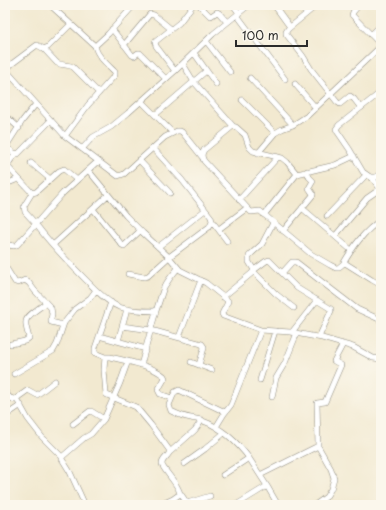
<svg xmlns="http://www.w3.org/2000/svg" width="386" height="510" font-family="'Playpen Sans',sans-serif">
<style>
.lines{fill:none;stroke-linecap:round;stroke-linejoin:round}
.street-casing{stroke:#8e8a7e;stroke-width:6}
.street{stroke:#fff;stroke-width:5}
</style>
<rect width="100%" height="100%" fill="#fbf7ec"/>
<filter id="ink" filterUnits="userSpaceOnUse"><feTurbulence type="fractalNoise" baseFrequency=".025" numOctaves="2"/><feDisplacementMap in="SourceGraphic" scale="8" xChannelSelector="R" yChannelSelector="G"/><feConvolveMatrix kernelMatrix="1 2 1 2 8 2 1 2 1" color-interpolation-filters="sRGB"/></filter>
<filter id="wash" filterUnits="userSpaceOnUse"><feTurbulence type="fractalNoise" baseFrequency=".012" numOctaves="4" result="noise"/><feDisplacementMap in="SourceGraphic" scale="16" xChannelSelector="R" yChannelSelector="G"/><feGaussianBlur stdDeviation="0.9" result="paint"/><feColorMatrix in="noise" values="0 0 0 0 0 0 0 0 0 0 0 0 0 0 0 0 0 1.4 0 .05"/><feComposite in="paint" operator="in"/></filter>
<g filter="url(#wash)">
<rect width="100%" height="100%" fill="#f2e9d0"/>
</g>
<g filter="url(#ink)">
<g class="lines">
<defs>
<path id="street" d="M 50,5 L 95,46
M 199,5 L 210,16 L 211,16 L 217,12 L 219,13 L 227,22
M 233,5 L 239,13
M 274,5 L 290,27
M 317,5 L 288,29 L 286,32 L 286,34 L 303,56 L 311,69 L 337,102 L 340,104 L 350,96 L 354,99 L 361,108
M 359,5 L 353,12 L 352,15 L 381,45
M 237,15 L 285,79
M 112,29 L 132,55 L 134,56 L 138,53 L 140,53 L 166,79
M 371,35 L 381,25
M 206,41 L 230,72
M 124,45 L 150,14 L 154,15 L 171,29
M 44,49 L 57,63 C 62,66 68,64 73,67 L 99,93
M 194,53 L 216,84
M 183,64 L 194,82 L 233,126
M 5,69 L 65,136 L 118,176 L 124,174 L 165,137 L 177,131 L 180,131 L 182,132 L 202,157
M 5,69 L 37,45 L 44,49 L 48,47 L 71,24
M 175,71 L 156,46 L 155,42 L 179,23 L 193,5
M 250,78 L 293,125
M 295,84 L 316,108
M 381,92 L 339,125 L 336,129 L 337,131 L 350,150 L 363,172 L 373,179 L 381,190
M 242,100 L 275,133
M 141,101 L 173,133
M 155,115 L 206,71
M 5,120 L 7,118 L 9,119 L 19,128
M 65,136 L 88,105 L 115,75 L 115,72 C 107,64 97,56 95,46 L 108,34 L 134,5
M 5,146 L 14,153 L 18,154 L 51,120
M 5,148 L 23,120 L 36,104
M 82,149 L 93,137 L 111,127 L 128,113 L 166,79 L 175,71 L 213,34 L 249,5
M 258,153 L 275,133 L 282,129 L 293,125 L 307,116 L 381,46
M 16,154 C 13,158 8,161 8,167 L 32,193 L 36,192 L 59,171 L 64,169 L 77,180
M 139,160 L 170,193
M 31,163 L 50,179
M 88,170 L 126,216 L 143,233 L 169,257 L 180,270 L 206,283 L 227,300 L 228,301 C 227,306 223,310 222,314 L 223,316 L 261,330 L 290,332 L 322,338 L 353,347 L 373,358 L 381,359
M 297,174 L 287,162 L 282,158 L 253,151 L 249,147 L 245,135 L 236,127 L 233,126 L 204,150 C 202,154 201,156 204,161 L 250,211 L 251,212 L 260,211 L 311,254 L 330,265 L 336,268 L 338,268 L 343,264 L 345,263 L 372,280 L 381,285
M 371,177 L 376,177 L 381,174
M 5,180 L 8,183 L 11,182 L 18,179
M 32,193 L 24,206 L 25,212 L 36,224
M 239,200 L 278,157
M 302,208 L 351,250
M 93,209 L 122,245 L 124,246 L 126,244 L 140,231
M 264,215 L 297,174 L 335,165 L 354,156
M 327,216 L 366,175
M 212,221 L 227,241
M 34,227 L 36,225 L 38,227 C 53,247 70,264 88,282 C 97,291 107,302 119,307 C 131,311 144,311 156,311
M 219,229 L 247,208
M 283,231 L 313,195 L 313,194 L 309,188 L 313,181 L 309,177 L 307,171
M 335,236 L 367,198 L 380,189
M 53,245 L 108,195
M 158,247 L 205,210
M 5,248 L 9,245 L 14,246 L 17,245 L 63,193 L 98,161
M 343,264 C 353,247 364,231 381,220
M 5,266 L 15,282 L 18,283 L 25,280 L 29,283 L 35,291 L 51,308 L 52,314 L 51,319 L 51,322 L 63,325
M 254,270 L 266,261 L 269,260 L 297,288 L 331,309 L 331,311 L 319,337
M 253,271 L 276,294 L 294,308
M 282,273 L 292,262 L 296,262 L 357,309 L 381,320
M 128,274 L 144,277 L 148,276 L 169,257 L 209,227 L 212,221 L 211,217 L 182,180 L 153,148
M 223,297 L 252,273 L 254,270 L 249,262 L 249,256 L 252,253 L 262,244 L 273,223
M 111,302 L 95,348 L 95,353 L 105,357 L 110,357 C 126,361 152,365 164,376 L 165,378 L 158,390 L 160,394 L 172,398 L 169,405 L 171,411 C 177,414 184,417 191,418 C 195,419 199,419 203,421 C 221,427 238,443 249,458 L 223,475
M 5,311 L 6,314 L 5,316
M 122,326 L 151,330 L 202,344 L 204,347 L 204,348 L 199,365
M 292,332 L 317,300
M 99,336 L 146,349
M 179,337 L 201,280
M 118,341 L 127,309
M 11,344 L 25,341 L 29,338 C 28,333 25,326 26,321 C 27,315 41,307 46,303
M 105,357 L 104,370 L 106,394 L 107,395 L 136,407 L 151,425 L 170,451 C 169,456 162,459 162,464 C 162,469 179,484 180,494 L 173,499 L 160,505
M 191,362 L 212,370
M 141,365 L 156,311 L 164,287 L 170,278 L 178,268
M 14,374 L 53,351 L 57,344 L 64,323 L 75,309 L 90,298 L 96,290
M 260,380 L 275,331
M 5,392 L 10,398 L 17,400 L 19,403 L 28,419 L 42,437 L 62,457
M 272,397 L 276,378 L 285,363 L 297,333
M 172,398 L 175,392 L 179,390 L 223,411 L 224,414 L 216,427
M 14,400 L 28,390 L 37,395 L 55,381
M 224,414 L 231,405 L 261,330
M 5,416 L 21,405
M 73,424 L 90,411 L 91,411 L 104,419
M 170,452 L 195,430 L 202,420
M 184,464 L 205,449 L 224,433
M 260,475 L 318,446
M 267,486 L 278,505
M 180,493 L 187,503 L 210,496
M 85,505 L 70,472 L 62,459 L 62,457 L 84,438 L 91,434 L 104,419 L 120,383 L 128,361
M 236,505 L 267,486 L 249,458
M 315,505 L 326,497 L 331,489 L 334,478 L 331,469 L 318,446 L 317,403 L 325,402 L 341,365 L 334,361 L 343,344"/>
</defs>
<use href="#street" class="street-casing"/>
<use href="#street" class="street"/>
</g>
</g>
<rect width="386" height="510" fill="none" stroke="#fbf7ec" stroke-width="20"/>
<path d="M236 40v6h71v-6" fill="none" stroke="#2b2b2b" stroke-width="2"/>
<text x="242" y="40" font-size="12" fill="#2b2b2b" stroke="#fbf7ec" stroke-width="3" paint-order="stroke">100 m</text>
</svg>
